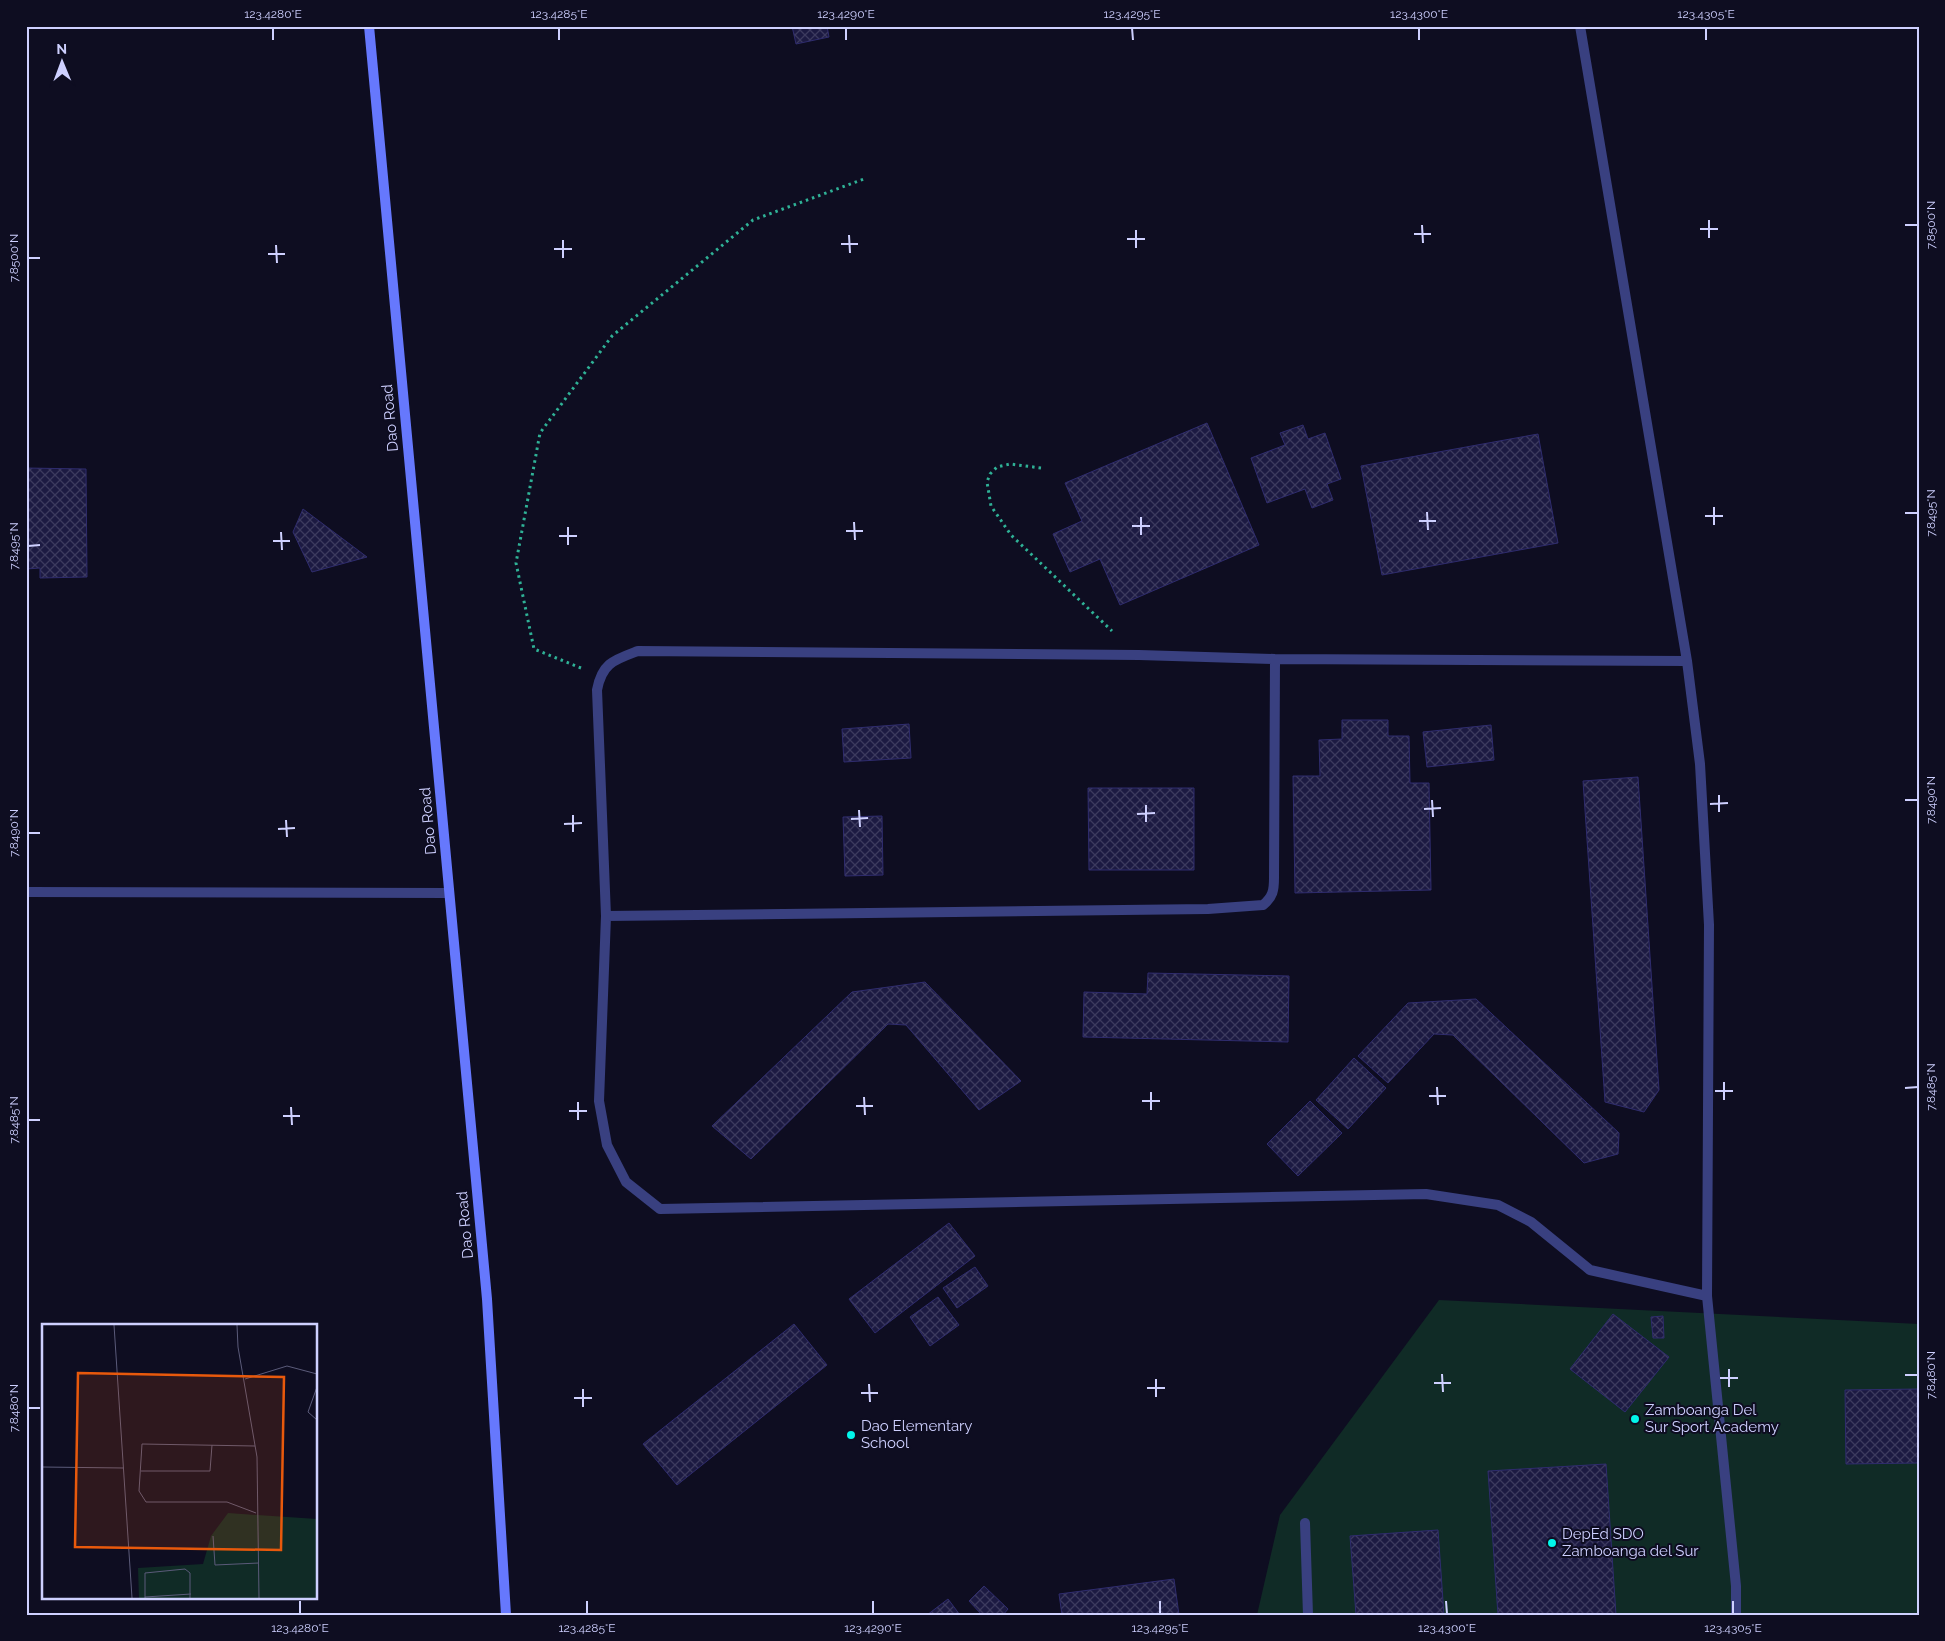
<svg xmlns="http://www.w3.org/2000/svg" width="1945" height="1641" font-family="Raleway,sans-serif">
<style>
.pitch{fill:#102b26}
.building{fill:url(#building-cross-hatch);stroke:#2f2c6e}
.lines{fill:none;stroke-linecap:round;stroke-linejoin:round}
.path{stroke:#2fb196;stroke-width:3;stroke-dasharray:2.5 4;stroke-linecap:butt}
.lane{stroke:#394080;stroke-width:10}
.street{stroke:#394080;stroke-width:10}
.secondary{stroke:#6678fd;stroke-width:10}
.ticks{fill:none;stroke:#ced0ff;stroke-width:2}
.poi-dot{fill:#02f6eb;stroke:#0e0d21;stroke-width:2}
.labels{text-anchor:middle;stroke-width:4;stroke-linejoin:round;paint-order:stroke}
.street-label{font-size:15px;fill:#ced0ff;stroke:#0e0d21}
.poi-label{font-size:15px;fill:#ced0ff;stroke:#0e0d21;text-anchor:start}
.inset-road{fill:none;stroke:#5b5b7a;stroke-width:1}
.view{fill:#e8590c;fill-opacity:0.15;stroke:#e8590c;stroke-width:2.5}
.inset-edge{fill:none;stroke:#ced0ff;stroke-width:2.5}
.neatline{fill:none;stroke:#ced0ff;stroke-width:2}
.ticks-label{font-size:12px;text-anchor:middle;fill:#ced0ff}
</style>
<defs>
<pattern id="building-cross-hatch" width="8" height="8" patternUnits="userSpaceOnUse" patternTransform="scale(1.25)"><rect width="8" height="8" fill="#1c1a42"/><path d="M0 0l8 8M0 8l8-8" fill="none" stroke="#3c3a5e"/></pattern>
</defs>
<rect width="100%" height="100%" fill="#0e0d21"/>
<path class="pitch" d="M 1439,1300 L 1919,1324 L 1919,1615 L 1257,1615 L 1280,1515 Z"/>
<path class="building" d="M 792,26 L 827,26 L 829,37 L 796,44 Z
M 1207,423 L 1259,545 L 1120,605 L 1100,559 L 1070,572 L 1053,534 L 1082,521 L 1065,483 Z
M 1303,425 L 1308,439 L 1325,433 L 1341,479 L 1327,484 L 1333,500 L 1312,508 L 1305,489 L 1267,503 L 1251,458 L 1285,445 L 1280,433 Z
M 1538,434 L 1558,543 L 1382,575 L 1361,466 Z
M 26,468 L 86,469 L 87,577 L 40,578 L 40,568 L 26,569 Z
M 303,509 L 367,557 L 312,572 L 293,532 Z
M 1342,720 L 1388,720 L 1388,736 L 1409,736 L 1410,783 L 1429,783 L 1431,890 L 1295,893 L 1293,776 L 1320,776 L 1319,740 L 1342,739 Z
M 909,724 L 911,758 L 844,762 L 842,729 Z
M 1491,725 L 1494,760 L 1427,767 L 1423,732 Z
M 1638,777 L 1659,1090 L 1644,1112 L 1605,1102 L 1583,781 Z
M 1088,788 L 1194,788 L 1194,870 L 1089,870 Z
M 882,816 L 883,875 L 845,876 L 843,817 Z
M 1148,973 L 1289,976 L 1288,1042 L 1083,1037 L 1084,992 L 1147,994 Z
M 925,982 L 1021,1081 L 979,1110 L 906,1025 L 888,1024 L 751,1159 L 712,1126 L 852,992 Z
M 1476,999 L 1619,1133 L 1618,1154 L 1584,1163 L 1453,1035 L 1434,1034 L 1388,1083 L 1358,1056 L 1408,1003 Z
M 1354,1058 L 1386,1088 L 1348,1129 L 1316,1100 Z
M 1310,1101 L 1342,1133 L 1298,1176 L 1267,1144 Z
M 949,1223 L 975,1256 L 875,1333 L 849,1299 Z
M 975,1267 L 988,1286 L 957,1308 L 943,1288 Z
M 938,1297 L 959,1325 L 930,1346 L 910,1317 Z
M 1613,1314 L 1669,1357 L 1625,1412 L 1570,1369 Z
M 1663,1316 L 1664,1338 L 1653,1338 L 1651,1317 Z
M 794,1324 L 827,1365 L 677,1485 L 643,1444 Z
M 1919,1389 L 1919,1463 L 1846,1464 L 1845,1390 Z
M 1606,1464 L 1616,1615 L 1498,1615 L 1488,1471 Z
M 1438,1530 L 1444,1615 L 1356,1615 L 1350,1536 Z
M 1174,1579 L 1179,1615 L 1062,1615 L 1059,1594 Z
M 984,1586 L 1008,1609 L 1003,1615 L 982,1615 L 969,1601 Z
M 948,1599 L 960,1615 L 927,1615 Z"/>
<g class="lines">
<path class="path" d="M 1041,468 L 1010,464 L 997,467 L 990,474 L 987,482 L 991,506 L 1011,535 L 1112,631
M 581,668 L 534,649 L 516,563 L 540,433 L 612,336 L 753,220 L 864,179"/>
<path class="lane" d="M 1305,1523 L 1308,1615"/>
<path class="street" d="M 1580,26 L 1687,661 L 1700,764 L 1709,925 L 1707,1296 L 1736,1586 L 1736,1615
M 1687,661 L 1275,659 L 1139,655 L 638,651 C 614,660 602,663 597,690 L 606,916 L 599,1101 L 607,1145 L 626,1182 L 660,1209 L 1426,1194 L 1498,1205 L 1531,1222 L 1590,1270 L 1707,1296
M 26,892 L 449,893
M 606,916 L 1208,909 L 1263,905 C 1273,897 1274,890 1274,878 L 1275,659"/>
<path class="secondary" d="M 369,26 L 487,1299 L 506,1615"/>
</g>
<path class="ticks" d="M 273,28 L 273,40M 559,28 L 559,40M 846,28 L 846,40M 1132,28 L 1133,40M 1419,28 L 1419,40M 1706,28 L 1706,40M 1709,220 L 1709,238M 1422,225 L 1423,243M 1905,225 L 1918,225M 1700,229 L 1718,229M 1136,230 L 1136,248M 1414,234 L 1431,234M 849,235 L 850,253M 1127,239 L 1145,239M 563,240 L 563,258M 841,244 L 858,244M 276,245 L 277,263M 554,249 L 572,249M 268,254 L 285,254M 28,258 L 40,258M 1714,507 L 1714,525M 1427,512 L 1428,530M 1905,513 L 1918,513M 1705,516 L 1723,516M 1141,517 L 1141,535M 1419,521 L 1436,521M 854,522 L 855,540M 1132,526 L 1150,526M 568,527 L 568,545M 846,531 L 863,531M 281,532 L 282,550M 559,536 L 577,536M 273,541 L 290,541M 28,546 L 40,545M 1719,795 L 1719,812M 1432,800 L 1433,817M 1905,800 L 1918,800M 1710,804 L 1728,803M 1146,805 L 1146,822M 1424,809 L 1441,808M 859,810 L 860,827M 1137,814 L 1155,813M 573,815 L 573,832M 851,819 L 868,818M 286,820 L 287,837M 564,824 L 582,823M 278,829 L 295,828M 28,833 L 40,833M 1724,1082 L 1724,1100M 1437,1087 L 1438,1105M 1905,1088 L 1918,1087M 1715,1091 L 1733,1091M 1151,1092 L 1151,1110M 1429,1096 L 1446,1096M 864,1097 L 865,1115M 1142,1101 L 1160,1101M 578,1102 L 578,1120M 856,1106 L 873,1106M 291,1107 L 292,1125M 569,1111 L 587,1111M 283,1116 L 300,1116M 28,1120 L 40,1120M 1729,1369 L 1729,1387M 1442,1374 L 1443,1392M 1905,1375 L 1918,1375M 1720,1378 L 1738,1378M 1156,1379 L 1156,1397M 1434,1383 L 1451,1383M 869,1384 L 870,1402M 1147,1388 L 1165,1388M 583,1389 L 583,1407M 861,1393 L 878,1393M 574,1398 L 592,1398M 28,1408 L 40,1408M 300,1601 L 300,1614M 587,1601 L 587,1614M 873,1601 L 873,1614M 1160,1601 L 1160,1614M 1446,1601 L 1447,1614M 1733,1601 L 1733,1614"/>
<g class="poi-dot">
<circle cx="1635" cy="1419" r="5"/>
<circle cx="851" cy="1435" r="5"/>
<circle cx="1552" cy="1543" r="5"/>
</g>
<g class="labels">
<g class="street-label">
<text transform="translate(390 418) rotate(-95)" y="5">Dao Road</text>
<text transform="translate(428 821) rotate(-95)" y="5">Dao Road</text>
<text transform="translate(465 1225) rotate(-95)" y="5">Dao Road</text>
</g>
<g class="poi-label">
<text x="1645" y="1415">Zamboanga Del<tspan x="1645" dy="17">Sur Sport Academy</tspan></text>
<text x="861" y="1431">Dao Elementary<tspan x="861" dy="17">School</tspan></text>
<text x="1562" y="1539">DepEd SDO<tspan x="1562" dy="17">Zamboanga del Sur</tspan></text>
</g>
</g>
<g transform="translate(42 1324)">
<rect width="275" height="275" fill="#0e0d21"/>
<path d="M 186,189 L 275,195 L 275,274 L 97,274 L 96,244 L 161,240 L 169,212 Z" fill="#102b26"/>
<path class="inset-road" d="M 72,1 L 90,274M 195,1 L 196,23 L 215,133 L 217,274M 203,55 L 245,42 L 275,50M 275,63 L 266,88 L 275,96M 213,122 L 100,120 L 97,167 L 104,178 L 185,178 L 214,189M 0,143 L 82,144M 99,147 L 168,147 L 170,121M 171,212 L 173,241 L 217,239M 103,273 L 149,270M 103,274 L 103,249 L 143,245 L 148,249 L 148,274"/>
<path class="view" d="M 36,49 L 242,53 L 239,226 L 33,223 Z"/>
<rect width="275" height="275" class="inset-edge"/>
</g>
<rect width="1945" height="1641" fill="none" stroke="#0e0d21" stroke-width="55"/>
<g transform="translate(62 62) rotate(359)" stroke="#0e0d21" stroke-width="4" paint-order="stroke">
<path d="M0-4L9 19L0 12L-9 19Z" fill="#ced0ff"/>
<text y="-8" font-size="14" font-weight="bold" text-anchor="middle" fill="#ced0ff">N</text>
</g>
<rect x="28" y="28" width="1890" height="1586" class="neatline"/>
<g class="ticks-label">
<text x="273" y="18">123.4280°E</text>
<text x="559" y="18">123.4285°E</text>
<text x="846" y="18">123.4290°E</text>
<text x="1132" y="18">123.4295°E</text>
<text x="1419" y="18">123.4300°E</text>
<text x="1706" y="18">123.4305°E</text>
<text transform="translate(1931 225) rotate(-90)" y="4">7.8500°N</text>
<text transform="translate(14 258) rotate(-90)" y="4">7.8500°N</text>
<text transform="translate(1931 513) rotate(-90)" y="4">7.8495°N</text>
<text transform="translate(14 546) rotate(-90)" y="4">7.8495°N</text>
<text transform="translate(1931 800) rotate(-90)" y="4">7.8490°N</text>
<text transform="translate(14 833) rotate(-90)" y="4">7.8490°N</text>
<text transform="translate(1931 1087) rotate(-90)" y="4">7.8485°N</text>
<text transform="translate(14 1120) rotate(-90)" y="4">7.8485°N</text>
<text transform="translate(1931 1375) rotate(-90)" y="4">7.8480°N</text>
<text transform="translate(14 1408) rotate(-90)" y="4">7.8480°N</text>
<text x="300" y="1632">123.4280°E</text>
<text x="587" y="1632">123.4285°E</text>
<text x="873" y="1632">123.4290°E</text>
<text x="1160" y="1632">123.4295°E</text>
<text x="1447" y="1632">123.4300°E</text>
<text x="1733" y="1632">123.4305°E</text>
</g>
</svg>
